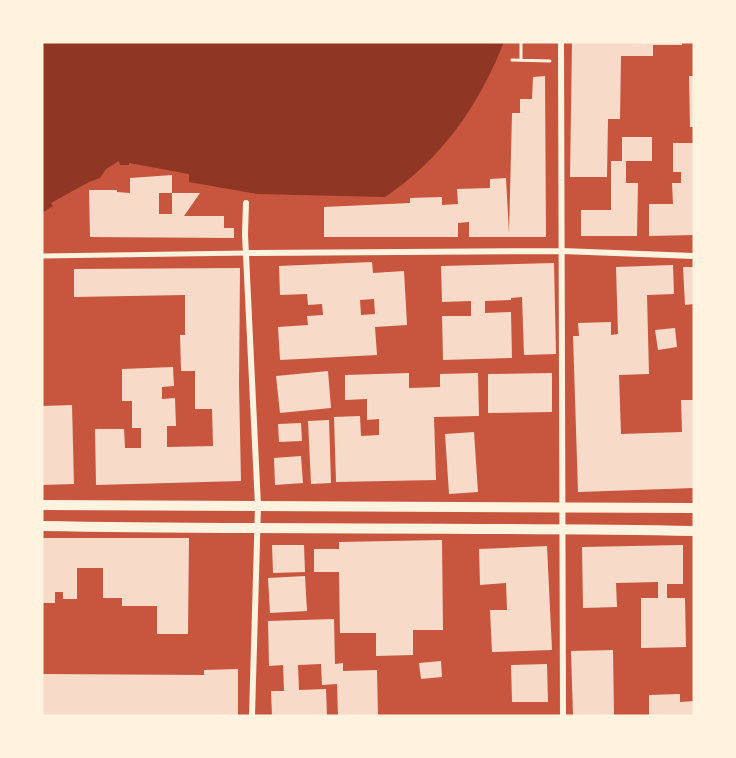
<svg xmlns="http://www.w3.org/2000/svg" width="736" height="758" font-family="Manrope,sans-serif">
<style>
.water{fill:#8f3625}
.building{fill:#f7dbc8;fill-rule:evenodd}
.lines{fill:none;stroke-linecap:round;stroke-linejoin:round}
.path{stroke:#fff3e0;stroke-width:3}
.pedestrian{stroke:#fff3e0;stroke-width:5}
.minor{stroke:#fff3e0;stroke-width:6}
.tertiary{stroke:#fff3e0;stroke-width:10}
</style>
<rect width="100%" height="100%" fill="#c8553d"/>
<path class="water" d="M 42,42 L 504,42 C 479,105 442,159 385,197 L 257,194 L 189,182 L 189,174 L 129,163 L 129,165 L 120,165 L 119,161 L 106,169 L 100,178 L 89,182 L 51,203 L 53,206 L 42,213 Z"/>
<path class="building" d="M 572,42 L 682,42 L 682,45 L 653,45 L 653,56 L 621,56 L 620,119 L 608,119 L 607,177 L 570,177 Z
M 545,76 L 546,237 L 469,237 L 469,222 L 458,223 L 458,237 L 324,237 L 324,207 L 410,203 L 410,198 L 442,197 L 442,205 L 458,204 L 457,189 L 490,188 L 490,179 L 506,178 L 509,233 L 512,113 L 520,113 L 520,99 L 532,99 L 533,77 Z
M 689,76 L 694,76 L 694,127 L 690,127 Z
M 622,137 L 652,137 L 652,161 L 626,161 L 626,183 L 638,183 L 637,236 L 581,236 L 581,210 L 611,210 L 611,161 L 622,161 Z
M 673,143 L 694,143 L 694,235 L 649,236 L 649,204 L 673,204 L 672,183 L 681,183 L 681,172 L 673,172 Z
M 172,175 L 172,193 L 159,193 L 159,214 L 172,214 L 172,193 L 200,193 L 184,216 L 224,216 L 224,228 L 234,228 L 234,238 L 90,237 L 89,190 L 117,190 L 117,192 L 130,193 L 130,178 Z
M 372,262 L 373,273 L 404,271 L 407,325 L 375,327 L 377,355 L 280,360 L 278,327 L 308,325 L 307,316 L 323,315 L 322,304 L 308,305 L 307,294 L 280,295 L 279,266 ZM 374,299 L 375,314 L 361,315 L 360,300 Z
M 554,263 L 556,354 L 524,355 L 522,297 L 511,298 L 511,300 L 485,301 L 485,313 L 511,312 L 512,358 L 443,360 L 442,316 L 471,316 L 471,301 L 442,302 L 441,266 Z
M 673,265 L 674,294 L 647,295 L 649,374 L 619,375 L 621,434 L 682,432 L 681,400 L 694,400 L 694,488 L 578,492 L 573,336 L 579,336 L 578,323 L 611,322 L 611,335 L 618,334 L 616,267 Z
M 683,267 L 694,267 L 694,304 L 685,305 Z
M 240,268 L 239,385 L 241,481 L 96,485 L 95,429 L 124,429 L 125,448 L 141,448 L 141,428 L 132,428 L 132,401 L 122,401 L 122,369 L 173,367 L 174,386 L 162,387 L 162,399 L 175,398 L 176,426 L 167,426 L 167,447 L 213,446 L 212,409 L 195,409 L 195,371 L 181,371 L 180,335 L 185,335 L 185,295 L 74,297 L 74,269 Z
M 675,328 L 677,347 L 658,350 L 655,330 Z
M 328,371 L 331,408 L 280,413 L 276,376 Z
M 409,373 L 409,388 L 440,387 L 440,374 L 478,373 L 479,416 L 434,417 L 436,480 L 336,482 L 334,417 L 360,416 L 361,436 L 379,435 L 379,419 L 367,420 L 367,399 L 345,400 L 345,375 Z
M 552,373 L 552,412 L 488,413 L 488,374 Z
M 72,405 L 74,484 L 42,485 L 42,406 Z
M 329,420 L 331,483 L 311,484 L 308,421 Z
M 301,423 L 302,441 L 279,442 L 278,424 Z
M 474,432 L 478,492 L 449,494 L 445,434 Z
M 301,456 L 303,483 L 275,485 L 274,458 Z
M 42,538 L 189,538 L 188,634 L 157,634 L 157,606 L 122,606 L 122,598 L 103,598 L 103,568 L 77,568 L 77,599 L 63,599 L 63,592 L 55,592 L 55,603 L 42,603 Z
M 442,540 L 443,630 L 413,630 L 413,655 L 376,656 L 376,633 L 340,633 L 339,572 L 314,572 L 314,549 L 339,549 L 339,542 Z
M 272,545 L 304,545 L 305,572 L 273,573 Z
M 683,545 L 683,584 L 667,584 L 667,598 L 685,598 L 686,647 L 641,648 L 641,598 L 658,598 L 658,582 L 616,583 L 617,607 L 583,608 L 582,547 Z
M 547,546 L 552,650 L 492,652 L 490,610 L 507,610 L 506,583 L 480,585 L 479,549 Z
M 305,576 L 307,611 L 270,613 L 268,578 Z
M 334,619 L 335,664 L 343,663 L 343,671 L 377,670 L 378,716 L 338,716 L 337,684 L 322,685 L 321,664 L 298,665 L 299,690 L 326,689 L 327,716 L 272,716 L 271,691 L 284,691 L 283,665 L 269,666 L 268,621 Z
M 613,650 L 614,716 L 573,716 L 571,651 Z
M 441,661 L 442,677 L 421,679 L 419,663 Z
M 547,664 L 548,702 L 512,702 L 511,665 Z
M 238,669 L 238,716 L 42,716 L 42,674 L 204,675 L 204,670 Z
M 680,694 L 680,702 L 694,701 L 694,716 L 649,716 L 649,695 Z"/>
<g class="lines">
<path class="path" d="M 512,60 L 550,61
M 521,60 L 521,42"/>
<path class="pedestrian" d="M 42,256 L 247,253"/>
<path class="minor" d="M 561,42 L 563,716
M 246,203 L 245,234 L 258,506 L 252,716
M 247,253 L 562,251 L 694,256"/>
<path class="tertiary" d="M 42,505 L 694,508
M 42,526 C 259,530 477,527 694,531"/>
</g>
<rect width="736" height="758" fill="none" stroke="#fff3e0" stroke-width="87"/>
</svg>
